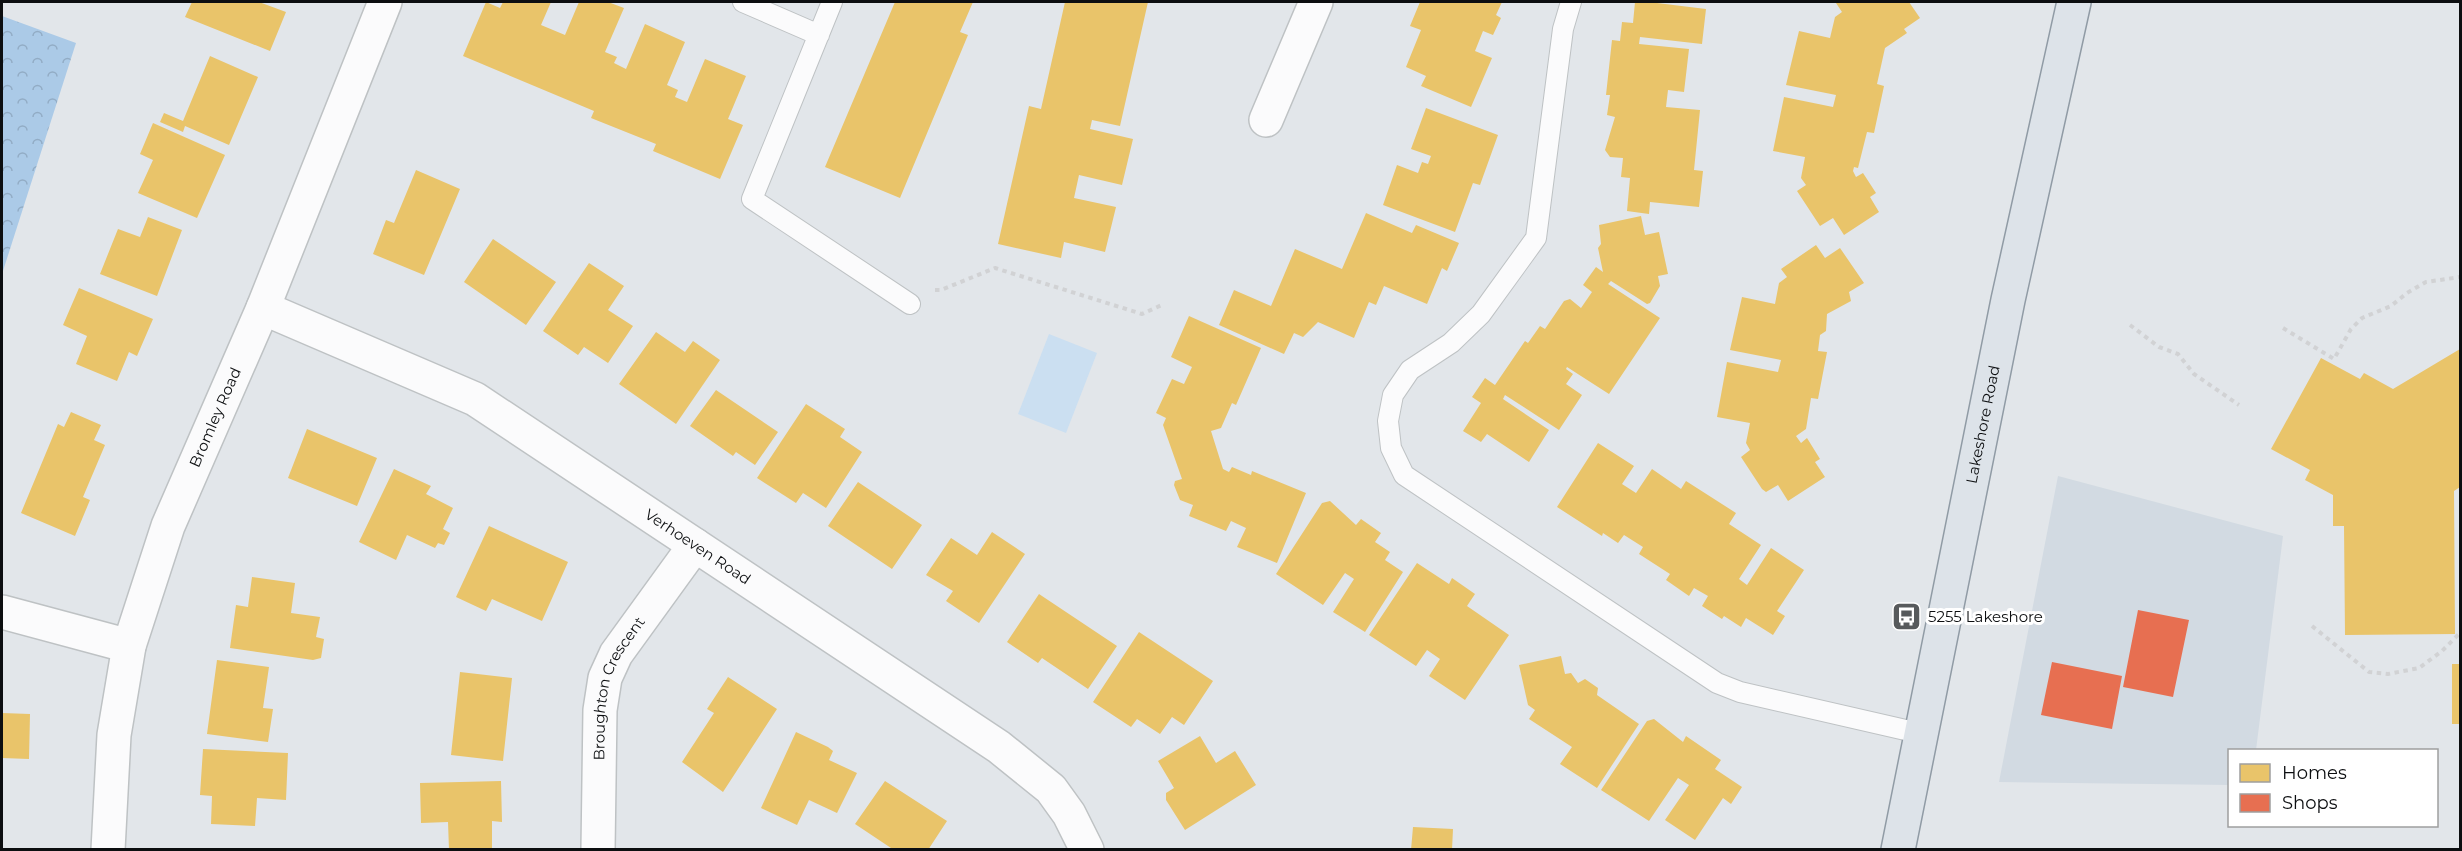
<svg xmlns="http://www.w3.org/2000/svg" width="2462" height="851" font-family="Montserrat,sans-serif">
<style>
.built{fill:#d2dae2}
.grass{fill:#cbdff1}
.forest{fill:url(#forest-crowns)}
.homes{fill:#e9c46a}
.shops{fill:#e76f51}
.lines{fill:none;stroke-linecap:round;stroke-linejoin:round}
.lane-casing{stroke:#bec2c4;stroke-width:22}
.street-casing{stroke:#bec2c4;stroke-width:36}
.primary-casing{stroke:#909ba5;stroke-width:36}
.path{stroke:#d1d2d4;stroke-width:4;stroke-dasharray:4.5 4.5;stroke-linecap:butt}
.lane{stroke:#fbfbfc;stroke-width:20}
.street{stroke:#fbfbfc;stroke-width:33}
.primary{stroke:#dde3e9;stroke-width:33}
.labels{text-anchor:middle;stroke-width:6;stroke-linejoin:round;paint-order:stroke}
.street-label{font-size:15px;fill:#0c0e10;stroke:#fff}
.poi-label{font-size:15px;fill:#0c0e10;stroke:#fff;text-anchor:start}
</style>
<defs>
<pattern id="forest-crowns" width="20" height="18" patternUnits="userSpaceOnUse" patternTransform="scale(1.5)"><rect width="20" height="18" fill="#abcae7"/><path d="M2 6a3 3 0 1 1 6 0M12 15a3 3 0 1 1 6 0" fill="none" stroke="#92acc5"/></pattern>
</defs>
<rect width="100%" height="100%" fill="#e2e6ea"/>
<path class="built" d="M 2058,476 L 2283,536 L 2256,750 L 2230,750 L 2229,785 L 1999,782 Z"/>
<path class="grass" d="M 1049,334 L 1097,353 L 1066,433 L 1018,414 Z"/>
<path class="forest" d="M 2,16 L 76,43 L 2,274 Z"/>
<path class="homes" d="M 192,2 L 259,2 L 286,12 L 270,51 L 185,17 Z
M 486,2 L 500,8 L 503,2 L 551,2 L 541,25 L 565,35 L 579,2 L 608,2 L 624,8 L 605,52 L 617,57 L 614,63 L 626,69 L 645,24 L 685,42 L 667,85 L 678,90 L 675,97 L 687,102 L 705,59 L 746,76 L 728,119 L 743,125 L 720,179 L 653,151 L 656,144 L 591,118 L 594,111 L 463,56 Z
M 895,2 L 973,2 L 960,32 L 968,35 L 900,198 L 825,167 Z
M 1065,2 L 1148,2 L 1120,126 L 1092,120 L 1090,129 L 1133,139 L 1122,185 L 1079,175 L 1074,198 L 1116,207 L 1105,252 L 1064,242 L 1061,258 L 998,244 L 1029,106 L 1041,109 Z
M 1420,2 L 1502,2 L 1496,15 L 1501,18 L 1493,35 L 1483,31 L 1475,51 L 1492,58 L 1471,107 L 1421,86 L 1426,76 L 1406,67 L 1421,30 L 1410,26 Z
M 1635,2 L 1657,2 L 1657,3 L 1706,9 L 1702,44 L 1640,37 L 1639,44 L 1689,49 L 1684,92 L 1668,90 L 1666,107 L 1700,110 L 1694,170 L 1703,171 L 1699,207 L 1650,202 L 1649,214 L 1627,211 L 1630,178 L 1621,177 L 1623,158 L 1610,157 L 1605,150 L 1615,117 L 1607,115 L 1610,95 L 1606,95 L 1612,40 L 1620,41 L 1622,22 L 1633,23 Z
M 1839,2 L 1909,2 L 1920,18 L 1904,29 L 1907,33 L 1885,48 L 1877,84 L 1884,86 L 1874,133 L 1867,132 L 1858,168 L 1854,167 L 1853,171 L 1856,177 L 1863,173 L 1876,193 L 1870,197 L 1879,212 L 1844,235 L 1833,218 L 1820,226 L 1797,191 L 1806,185 L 1801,178 L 1805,157 L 1773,151 L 1784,97 L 1833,107 L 1836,95 L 1786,85 L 1799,31 L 1830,38 L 1835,17 L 1842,12 L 1836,3 Z
M 210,56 L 258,77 L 229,145 L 185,126 L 183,132 L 160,122 L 164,113 L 183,121 Z
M 1426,108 L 1498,135 L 1480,185 L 1473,183 L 1455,232 L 1383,205 L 1397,165 L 1418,173 L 1422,162 L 1428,164 L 1431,156 L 1411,149 Z
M 153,123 L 225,155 L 197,218 L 138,193 L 153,160 L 140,154 Z
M 416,170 L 460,189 L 424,275 L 373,254 L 386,220 L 394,223 Z
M 1366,213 L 1412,233 L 1416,225 L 1459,243 L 1447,271 L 1442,268 L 1427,304 L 1384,286 L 1376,305 L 1369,302 L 1354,338 L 1318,322 L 1303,337 L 1294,333 L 1284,354 L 1219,325 L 1234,290 L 1271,306 L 1295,249 L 1342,269 Z
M 1641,216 L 1645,235 L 1659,232 L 1668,274 L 1658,276 L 1660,286 L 1650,303 L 1647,304 L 1611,281 L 1608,284 L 1660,318 L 1609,394 L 1567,367 L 1566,369 L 1573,374 L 1566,384 L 1582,395 L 1559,430 L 1505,395 L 1503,399 L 1549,430 L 1529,462 L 1487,434 L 1481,442 L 1463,431 L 1481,403 L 1472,397 L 1485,378 L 1495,385 L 1525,341 L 1528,343 L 1540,326 L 1545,329 L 1564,301 L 1570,299 L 1581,308 L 1592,292 L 1583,285 L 1596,267 L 1603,272 L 1598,248 L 1601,244 L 1599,225 Z
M 148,217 L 182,230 L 157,296 L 100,274 L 118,229 L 140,237 Z
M 493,239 L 556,282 L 526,325 L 464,282 Z
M 1816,245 L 1825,258 L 1840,248 L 1864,283 L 1849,292 L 1851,301 L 1827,314 L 1826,331 L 1820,335 L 1818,351 L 1827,352 L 1818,399 L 1811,398 L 1806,429 L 1796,436 L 1801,443 L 1807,438 L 1820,459 L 1815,462 L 1825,477 L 1788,501 L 1778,485 L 1766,492 L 1762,489 L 1741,457 L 1750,450 L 1746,443 L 1750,423 L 1717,417 L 1727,362 L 1778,372 L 1781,360 L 1730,350 L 1742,297 L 1775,304 L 1779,283 L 1787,277 L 1781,269 Z
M 589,263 L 624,286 L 608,310 L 633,326 L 608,363 L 584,347 L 578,355 L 543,331 Z
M 79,288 L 153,319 L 137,356 L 129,352 L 117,381 L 76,364 L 87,336 L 63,325 Z
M 1189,316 L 1261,348 L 1236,405 L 1232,403 L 1221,428 L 1211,431 L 1223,469 L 1229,472 L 1232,467 L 1251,475 L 1252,471 L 1306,493 L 1277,563 L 1237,547 L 1246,528 L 1231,521 L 1226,531 L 1189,516 L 1193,505 L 1180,500 L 1174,485 L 1175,481 L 1182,479 L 1163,425 L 1166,418 L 1156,413 L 1172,379 L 1184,384 L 1192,367 L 1171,357 Z
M 656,332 L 685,352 L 693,341 L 720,360 L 676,424 L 619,384 Z
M 2460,349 L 2460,487 L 2454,491 L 2455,634 L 2345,635 L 2344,526 L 2333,526 L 2333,495 L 2305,480 L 2310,470 L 2271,449 L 2321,358 L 2360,379 L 2364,373 L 2393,389 Z
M 716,390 L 778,432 L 755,465 L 736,452 L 733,456 L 690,426 Z
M 806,404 L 845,429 L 840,437 L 862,452 L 826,508 L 803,493 L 796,503 L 757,478 Z
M 71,412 L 101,425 L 94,440 L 105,445 L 83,497 L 90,500 L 75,536 L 21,513 L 58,424 L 64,427 Z
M 307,429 L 377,458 L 357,506 L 288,478 Z
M 1598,443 L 1634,466 L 1622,484 L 1636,493 L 1652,469 L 1681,489 L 1686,481 L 1736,513 L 1729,524 L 1761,545 L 1739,579 L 1747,585 L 1771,548 L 1804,570 L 1777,611 L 1785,616 L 1773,635 L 1746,618 L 1741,627 L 1724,616 L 1722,619 L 1702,606 L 1708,596 L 1694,588 L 1689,596 L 1666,580 L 1670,574 L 1639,554 L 1643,547 L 1624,535 L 1618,543 L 1603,533 L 1602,536 L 1557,507 Z
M 394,469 L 431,486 L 426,494 L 453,508 L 443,529 L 450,533 L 444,545 L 438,543 L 435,548 L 407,535 L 396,560 L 359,542 Z
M 858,482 L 922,525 L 892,569 L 828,526 Z
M 1330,501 L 1356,525 L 1361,519 L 1381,533 L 1375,542 L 1390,552 L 1385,560 L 1403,572 L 1365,632 L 1333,612 L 1354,579 L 1345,573 L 1323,605 L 1276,574 L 1322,503 Z
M 489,526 L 568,562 L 542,621 L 492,599 L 486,611 L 456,597 Z
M 992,532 L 1025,554 L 979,623 L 946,601 L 953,591 L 926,575 L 951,538 L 977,555 Z
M 1417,563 L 1449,584 L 1452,578 L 1475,594 L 1467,606 L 1509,635 L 1465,700 L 1429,676 L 1440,659 L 1427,650 L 1416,666 L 1369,635 Z
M 252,577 L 295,583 L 291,613 L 320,617 L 316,637 L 324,639 L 321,658 L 313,660 L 230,648 L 236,605 L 248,607 Z
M 1039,594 L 1117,646 L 1088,689 L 1042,658 L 1038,663 L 1007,642 Z
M 1139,632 L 1213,681 L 1184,725 L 1172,717 L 1160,734 L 1137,719 L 1131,727 L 1093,702 Z
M 1561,656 L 1565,674 L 1571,673 L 1578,683 L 1585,679 L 1598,688 L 1597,695 L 1639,724 L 1597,788 L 1560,764 L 1572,747 L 1529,719 L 1535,710 L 1528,705 L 1519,665 Z
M 217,660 L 269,667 L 263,708 L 273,709 L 268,742 L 207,734 Z
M 2452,664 L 2460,664 L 2460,724 L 2452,724 Z
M 460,672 L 512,678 L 503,761 L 451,755 Z
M 728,677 L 777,709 L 723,792 L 682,762 L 714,713 L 707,709 Z
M 2,713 L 30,714 L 29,759 L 2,758 Z
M 1654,719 L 1683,742 L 1686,736 L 1721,760 L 1715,769 L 1742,787 L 1731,804 L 1723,798 L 1695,840 L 1665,820 L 1689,785 L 1678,778 L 1649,821 L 1601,790 L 1647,721 Z
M 796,732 L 828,747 L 833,751 L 829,760 L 857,773 L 837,813 L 809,800 L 797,825 L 761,808 Z
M 1200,736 L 1216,763 L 1235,751 L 1256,785 L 1185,830 L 1166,800 L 1166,793 L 1174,788 L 1158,761 Z
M 203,749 L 288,753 L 286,800 L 257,798 L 255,826 L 211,824 L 212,796 L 200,795 Z
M 501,781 L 502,822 L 492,821 L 492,850 L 449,850 L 448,822 L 421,823 L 420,783 Z
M 885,781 L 947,821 L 928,850 L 894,850 L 855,824 Z
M 1413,827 L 1453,829 L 1452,850 L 1411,850 Z"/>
<path class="shops" d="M 2138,610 L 2189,620 L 2173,697 L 2123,687 Z
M 2052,662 L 2122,676 L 2112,729 L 2041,715 Z"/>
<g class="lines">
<defs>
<path id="lane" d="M 743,2 L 819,35
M 832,2 L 752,199 L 910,304
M 1571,2 L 1563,29 L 1536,238 L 1481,314 L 1451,343 L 1410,370 L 1393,395 L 1388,421 L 1391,448 L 1404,475 L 1717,683 L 1740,692 L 1923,734"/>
<g id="street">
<path d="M 1266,120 L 1316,2"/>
<path id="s1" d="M 263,308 L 475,399 L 999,747 L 1051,789 L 1069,814 L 1087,850"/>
<path d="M 2,612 L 129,646"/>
<path id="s2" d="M 108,850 L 114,735 L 129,646 L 168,526 L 263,308 L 385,2"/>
<path id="s3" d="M 598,850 L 600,710 L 605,678 L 616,654 L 695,545"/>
</g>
<g id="primary">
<path id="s4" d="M 1898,850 L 2008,300 L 2074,2"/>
</g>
</defs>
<use href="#lane" class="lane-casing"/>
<use href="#street" class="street-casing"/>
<use href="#primary" class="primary-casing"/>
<path class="path" d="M 935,290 L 941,290 L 995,268 L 1142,314 L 1164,304
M 2130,325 L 2159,347 L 2178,354 L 2194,374 L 2239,405
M 2283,328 L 2334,359 L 2351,329 L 2362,318 L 2391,306 L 2407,293 L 2426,282 L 2460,277
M 2312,626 L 2369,672 L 2388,674 L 2419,668 L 2442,651 L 2460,633"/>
<use href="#lane" class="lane"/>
<use href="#street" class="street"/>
<use href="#primary" class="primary"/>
</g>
<defs>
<symbol id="bus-square" viewBox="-11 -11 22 22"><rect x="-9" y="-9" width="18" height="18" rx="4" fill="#575a5c" stroke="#fff"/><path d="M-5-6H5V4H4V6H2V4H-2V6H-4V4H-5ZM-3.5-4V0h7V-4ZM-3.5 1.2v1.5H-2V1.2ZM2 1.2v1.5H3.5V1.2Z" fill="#fff"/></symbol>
</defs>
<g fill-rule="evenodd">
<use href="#bus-square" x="1890" y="600" width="33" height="33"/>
</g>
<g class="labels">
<g class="street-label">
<text dy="5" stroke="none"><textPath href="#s2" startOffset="450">Bromley Road</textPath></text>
<text dy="5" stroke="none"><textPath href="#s4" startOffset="434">Lakeshore Road</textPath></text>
<text dy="5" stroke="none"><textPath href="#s1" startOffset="498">Verhoeven Road</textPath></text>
<text dy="5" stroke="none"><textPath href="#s3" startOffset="166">Broughton Crescent</textPath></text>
</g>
<g class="poi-label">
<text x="1928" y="622">5255 Lakeshore</text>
</g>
</g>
<rect width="2462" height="851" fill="none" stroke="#0c0e10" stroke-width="6"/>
<rect x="2228" y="749" width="210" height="78" fill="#ffffff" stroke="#9e9f9f" stroke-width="1.5"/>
<rect x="2240" y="764" width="30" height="18" fill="#e9c46a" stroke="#9e9f9f" stroke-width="1.5"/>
<text x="2282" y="779" font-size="18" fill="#0c0e10">Homes</text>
<rect x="2240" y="794" width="30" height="18" fill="#e76f51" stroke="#9e9f9f" stroke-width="1.5"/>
<text x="2282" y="809" font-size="18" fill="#0c0e10">Shops</text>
</svg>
